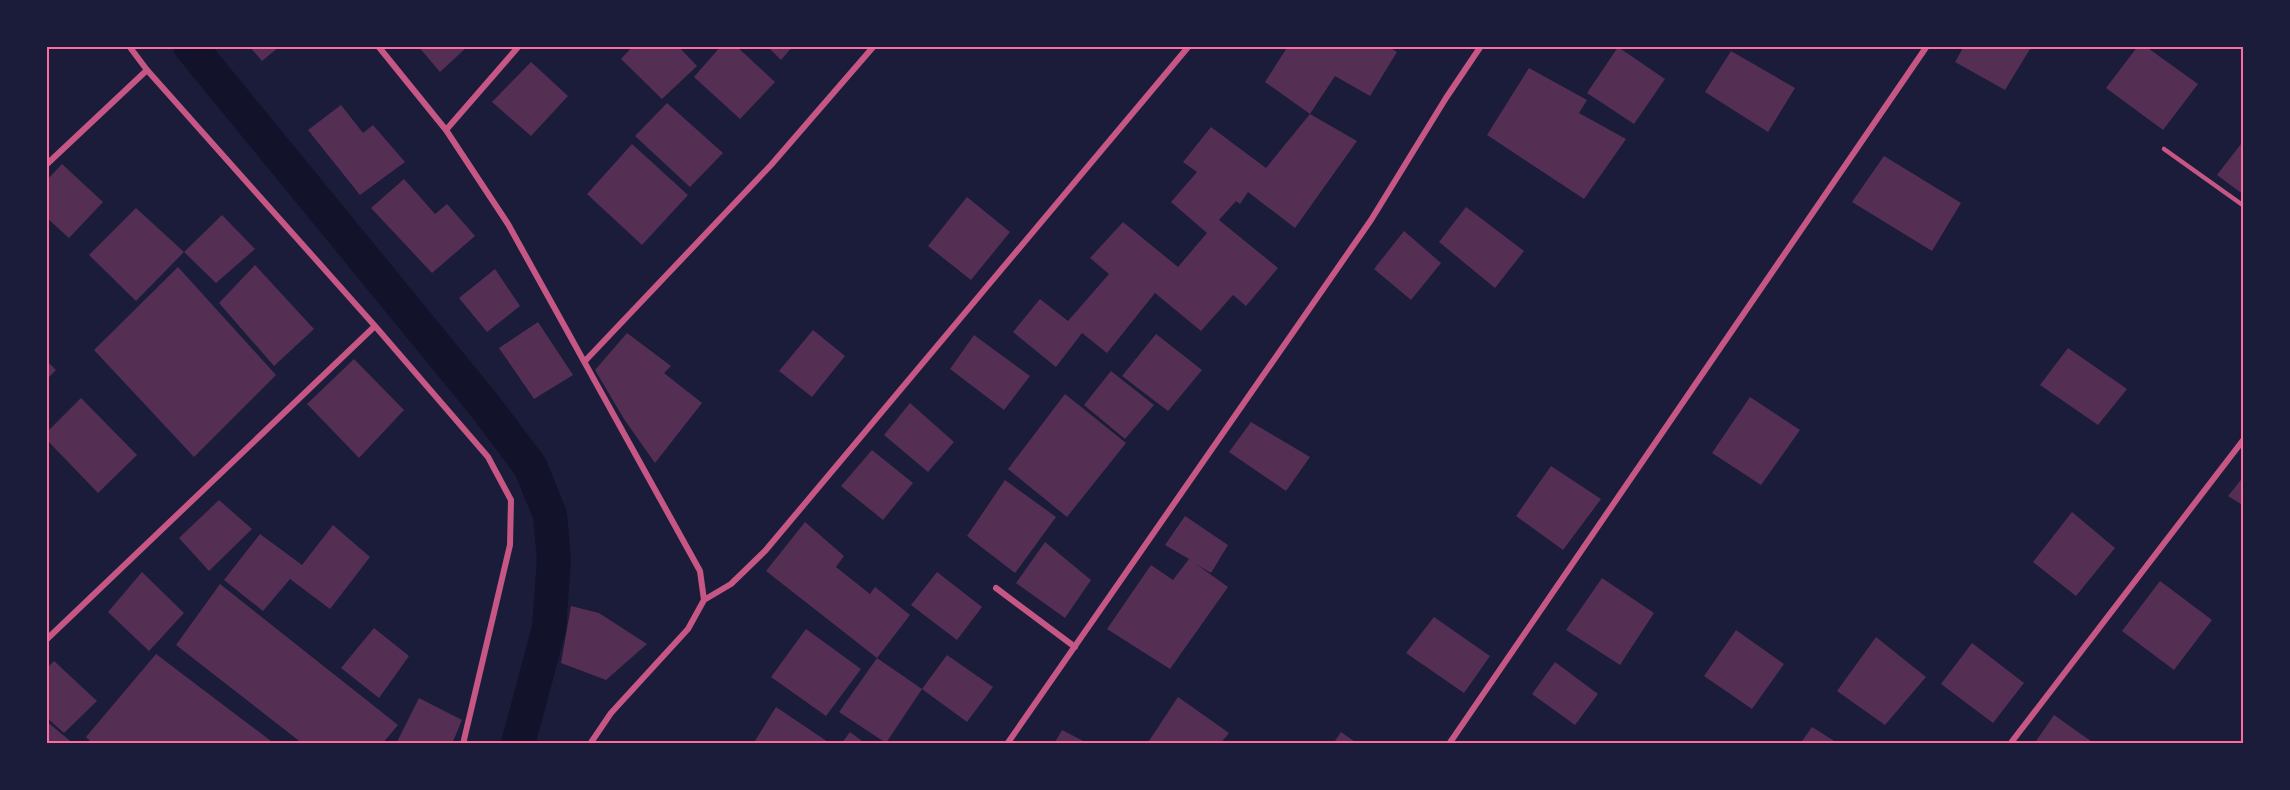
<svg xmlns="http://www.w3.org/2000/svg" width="2290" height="790" font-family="Helvetica,sans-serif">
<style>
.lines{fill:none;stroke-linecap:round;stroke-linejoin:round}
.canal{stroke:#12122b;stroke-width:34}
.building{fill:#542f53}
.service{stroke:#c65784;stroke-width:4.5}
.minor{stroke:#c65784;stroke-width:6}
.neatline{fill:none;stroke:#ff6b9d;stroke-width:2}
</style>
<rect width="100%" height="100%" fill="#1b1b3a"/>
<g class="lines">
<path class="canal" d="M 190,46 L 484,405 L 530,466 L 550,515 L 554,560 L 549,628 L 518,744"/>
</g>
<path class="building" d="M 249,46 L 280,46 L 262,61 Z
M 418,46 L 468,46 L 440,72 Z
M 633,46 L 678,46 L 697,66 L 662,99 L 621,59 Z
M 721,46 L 736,46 L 775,82 L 740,119 L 694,77 Z
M 767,46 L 793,46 L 781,60 Z
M 1288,46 L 1387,46 L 1397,52 L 1370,96 L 1335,76 L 1310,114 L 1265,82 Z
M 1964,46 L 2026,46 L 2030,49 L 2005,90 L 1955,62 Z
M 2138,46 L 2145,46 L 2198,84 L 2163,130 L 2106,88 Z
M 1618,47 L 1665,79 L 1634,124 L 1587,93 Z
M 1731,51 L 1795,88 L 1768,132 L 1705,92 Z
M 531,62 L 568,96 L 531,136 L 492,102 Z
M 1529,68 L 1587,100 L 1579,113 L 1626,139 L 1584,199 L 1487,135 Z
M 667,103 L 723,153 L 690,187 L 635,136 Z
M 341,105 L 363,133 L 373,125 L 405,162 L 360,195 L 308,130 Z
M 1310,114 L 1357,141 L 1295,228 L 1248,192 L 1240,204 L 1236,201 L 1219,220 L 1278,268 L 1246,306 L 1233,295 L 1201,331 L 1155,293 L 1107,353 L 1082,333 L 1056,367 L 1013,332 L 1040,299 L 1068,321 L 1109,274 L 1090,258 L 1123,222 L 1178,267 L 1207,233 L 1171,202 L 1197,172 L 1183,162 L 1211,127 L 1266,168 Z
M 2244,140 L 2244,195 L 2217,175 Z
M 632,144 L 688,195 L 642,245 L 587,194 Z
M 1884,156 L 1961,203 L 1932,251 L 1852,202 Z
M 62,164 L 103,202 L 69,238 L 46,217 L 46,181 Z
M 404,179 L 435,214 L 447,204 L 475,236 L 432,273 L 371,208 Z
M 967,197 L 1010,232 L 971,280 L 928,246 Z
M 1466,207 L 1524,251 L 1495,288 L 1439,242 Z
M 136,208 L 184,252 L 136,301 L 89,255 Z
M 222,215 L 255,249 L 216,283 L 184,252 Z
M 1404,231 L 1441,263 L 1411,300 L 1374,269 Z
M 255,265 L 314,329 L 274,366 L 219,303 Z
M 178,267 L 276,375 L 194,457 L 94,350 Z
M 495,269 L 520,306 L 487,332 L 459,298 Z
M 538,322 L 573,375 L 534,399 L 499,348 Z
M 813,330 L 845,356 L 812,397 L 779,371 Z
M 627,333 L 671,366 L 664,373 L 702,403 L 655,463 L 624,419 L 595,370 Z
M 1156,334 L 1202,370 L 1168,411 L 1122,376 Z
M 974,335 L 1030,376 L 1004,410 L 950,369 Z
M 2068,348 L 2127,389 L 2098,425 L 2040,385 Z
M 354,359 L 404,410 L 359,458 L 307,404 Z
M 46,360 L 56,370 L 46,380 Z
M 1111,371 L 1154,405 L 1125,439 L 1084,405 Z
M 1065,394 L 1126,443 L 1067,517 L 1008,469 Z
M 1750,397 L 1800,430 L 1761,485 L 1712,453 Z
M 81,398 L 137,455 L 98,493 L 46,439 L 46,433 Z
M 910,403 L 954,442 L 928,472 L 884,435 Z
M 1251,422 L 1310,457 L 1286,491 L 1229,452 Z
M 872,450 L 913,483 L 883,520 L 841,486 Z
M 1551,466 L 1601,499 L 1563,550 L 1516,516 Z
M 2244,476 L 2244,506 L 2228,496 Z
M 1005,480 L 1056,517 L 1015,573 L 967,536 Z
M 219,500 L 252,529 L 209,571 L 179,538 Z
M 2072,512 L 2115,548 L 2076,596 L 2033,562 Z
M 1185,516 L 1228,545 L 1211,573 L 1196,564 L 1228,587 L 1170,669 L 1107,629 L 1151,565 L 1173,580 L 1189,559 L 1165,545 Z
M 805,522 L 844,556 L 836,567 L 870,594 L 875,587 L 910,615 L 877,658 L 766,571 Z
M 333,525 L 370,557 L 330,609 L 290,579 L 263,611 L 224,580 L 260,534 L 302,565 Z
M 1045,542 L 1091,580 L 1065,618 L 1016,583 Z
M 142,572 L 184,613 L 149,651 L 108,612 Z
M 937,572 L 982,607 L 957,640 L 911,605 Z
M 1602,578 L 1654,613 L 1620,665 L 1566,630 Z
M 2160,581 L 2212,620 L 2174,670 L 2122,631 Z
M 220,584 L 398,725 L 382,744 L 303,744 L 176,645 Z
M 571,606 L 599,613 L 647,644 L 606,680 L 561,663 Z
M 1434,617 L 1490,656 L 1464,693 L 1406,653 Z
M 374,628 L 409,656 L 379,698 L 341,668 Z
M 806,629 L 861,669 L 826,716 L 771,677 Z
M 1736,630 L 1784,664 L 1752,709 L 1704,676 Z
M 1876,637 L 1926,677 L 1885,725 L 1837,691 Z
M 1972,643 L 2024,683 L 1993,723 L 1941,684 Z
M 156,654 L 275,744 L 93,744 L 86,737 Z
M 947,655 L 993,687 L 967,722 L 922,689 Z
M 877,658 L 922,689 L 886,743 L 839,712 Z
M 54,661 L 97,701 L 64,733 L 46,717 L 46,669 Z
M 1555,662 L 1598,694 L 1575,725 L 1532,694 Z
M 1178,697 L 1229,733 L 1220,744 L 1147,744 Z
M 419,698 L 462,720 L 452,744 L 396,744 Z
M 776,707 L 831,744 L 753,744 Z
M 2054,715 L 2095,744 L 2034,744 Z
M 46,721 L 74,744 L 46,744 Z
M 1812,727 L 1839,744 L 1800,744 Z
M 1062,730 L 1089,744 L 1054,744 Z
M 850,732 L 866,744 L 841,744 Z
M 1341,732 L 1358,744 L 1333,744 Z"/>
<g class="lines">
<path class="service" d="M 2164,149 L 2244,206"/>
<path class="minor" d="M 129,46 L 147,70 L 375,326 L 488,457 L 511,500 L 510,545 L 463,744
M 378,46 L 446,130 L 508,224 L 700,571 L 704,600 L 688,629 L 611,713 L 590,744
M 446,130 L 519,46
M 46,165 L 147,70
M 585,361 L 771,165 L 874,46
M 996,588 L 1075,647
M 704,600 L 731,584 L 765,551 L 1189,46
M 46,640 L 375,326
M 1007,744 L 1371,220 L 1446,98 L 1481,46
M 1449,744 L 1927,46
M 2010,744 L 2244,439"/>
</g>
<rect width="2290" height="790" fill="none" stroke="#1b1b3a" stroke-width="96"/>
<rect x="48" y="48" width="2194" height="694" class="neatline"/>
</svg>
